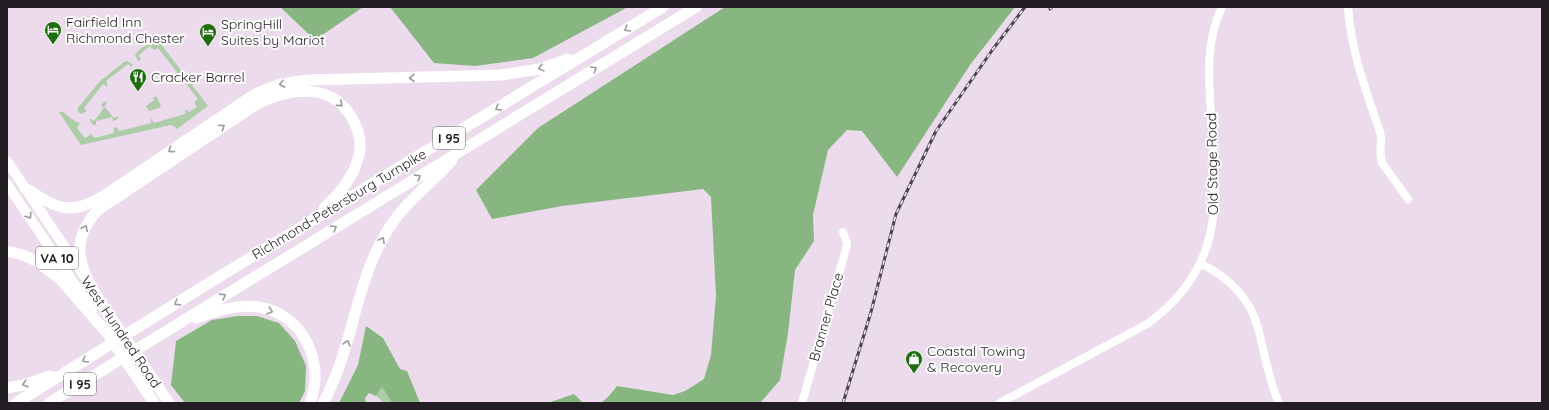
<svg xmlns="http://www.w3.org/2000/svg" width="1549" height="410" font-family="Quicksand,sans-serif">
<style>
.green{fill:#adcda8}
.forest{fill:#88b681}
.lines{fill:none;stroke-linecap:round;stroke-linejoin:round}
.minor{stroke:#fff;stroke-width:8}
.major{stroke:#fff;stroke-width:10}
.highway{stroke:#fff;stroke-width:11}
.rail-casing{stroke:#4b444c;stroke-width:3}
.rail{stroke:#fff;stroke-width:1.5;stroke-dasharray:4.5;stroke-linecap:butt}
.oneway{stroke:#9c999c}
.labels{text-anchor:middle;stroke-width:4;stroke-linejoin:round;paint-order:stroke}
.shield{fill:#fff;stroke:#646165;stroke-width:1}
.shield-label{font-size:13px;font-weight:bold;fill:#221d23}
.poi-label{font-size:14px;fill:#221d23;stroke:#fff;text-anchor:start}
.street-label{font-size:14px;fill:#221d23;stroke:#fff}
</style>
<rect width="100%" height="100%" fill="#ebdbec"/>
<path class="green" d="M 158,40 L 208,106 L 177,129 L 174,126 L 171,125 L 81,145 L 59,112 L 63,112 L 73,120 L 80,123 L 77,128 L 85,138 L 92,134 L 94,138 L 114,133 L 114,128 L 116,127 L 119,131 L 151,123 L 151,118 L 154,123 L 185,114 L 185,109 L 189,112 L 197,107 L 194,102 L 198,99 L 179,75 L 174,76 L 177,72 L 158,48 L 154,50 L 150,46 L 139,55 L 141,60 L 138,61 L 135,55 L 141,48 Z
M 127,61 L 132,64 L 132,67 L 128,64 L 106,81 L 108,87 L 103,84 L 84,108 L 87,111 L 81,114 L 78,112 L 78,108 L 100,81 L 124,62 Z
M 156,96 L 161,106 L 159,108 L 149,111 L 146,106 L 154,100 L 153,98 Z
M 105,101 L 107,103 L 104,106 L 114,118 L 117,116 L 118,119 L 113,121 L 112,117 L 96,121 L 96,125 L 93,125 L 89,119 L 90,119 L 94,121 L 104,108 L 101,105 Z
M 382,387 L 392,403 L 384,403 L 376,396 Z"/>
<path class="forest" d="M 280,7 L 363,7 L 315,40 Z
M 390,7 L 628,7 L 533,58 L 475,66 L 434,63 Z
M 725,7 L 1015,7 L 970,65 L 897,177 L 862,131 L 847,130 L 828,150 L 813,215 L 814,241 L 795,270 L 788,333 L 780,380 L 760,403 L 601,403 L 609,396 L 617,386 L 673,395 L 685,391 L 704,379 L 711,355 L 716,296 L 711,197 L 703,189 L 562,206 L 492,219 L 476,190 L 538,128 Z
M 238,316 L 257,316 L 279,323 L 295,341 L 306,366 L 305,391 L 299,403 L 185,403 L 171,385 L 176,341 L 212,320 Z
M 366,326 L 383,338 L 400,369 L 407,371 L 420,403 L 392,403 L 382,387 L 376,396 L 369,393 L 365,398 L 366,403 L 339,403 L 358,365 Z
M 574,394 L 583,403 L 548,403 Z"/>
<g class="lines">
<path class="minor" d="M 1348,7 C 1351,51 1366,91 1380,132 C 1383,143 1378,150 1382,163 L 1408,199
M 1200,263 C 1228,277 1250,298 1258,328 C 1265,354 1268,379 1279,403
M 802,403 L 846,249 L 847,243 L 843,232
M 1000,403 L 1147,324 C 1232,263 1215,190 1210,99 C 1208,68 1208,36 1222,7"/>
<path class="major" d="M 7,161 L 84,276
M 7,184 L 92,310"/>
<path class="highway" d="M 25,188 C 55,207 69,217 102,197 L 252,96 C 270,86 288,81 310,80 L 501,75 L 540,69 L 568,59
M 7,251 L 23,255 L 36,261 L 60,279 L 107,333 L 154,403
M 196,318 C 217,311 236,304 258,307 C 303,313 326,363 310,403
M 7,388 L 23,385 L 50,376
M 16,403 L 209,283 L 663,7
M 49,403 L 696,7
M 169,403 C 152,378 136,354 119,329 C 103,305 84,283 80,254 C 78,236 87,222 98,210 L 257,104 C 290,88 333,81 353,120 C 359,131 362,143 359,155 C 354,177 340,193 324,208
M 323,403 C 352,351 354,291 382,240 C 391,222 405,206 420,192 C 431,181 443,172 452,160"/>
<defs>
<path id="rail" d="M 1050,9 L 1052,7
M 843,403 L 871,312 L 896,214 L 936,131 L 993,49 L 1025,7"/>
</defs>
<use href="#rail" class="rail-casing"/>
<use href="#rail" class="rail"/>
</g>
<defs><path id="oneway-chevron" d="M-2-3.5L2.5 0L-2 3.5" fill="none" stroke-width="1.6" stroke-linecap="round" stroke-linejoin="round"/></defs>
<g class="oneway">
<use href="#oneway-chevron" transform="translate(627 29) rotate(149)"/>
<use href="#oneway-chevron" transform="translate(541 68) rotate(165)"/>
<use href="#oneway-chevron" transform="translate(594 69) rotate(-31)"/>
<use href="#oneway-chevron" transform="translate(412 78) rotate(179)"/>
<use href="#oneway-chevron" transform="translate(282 84) rotate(166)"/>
<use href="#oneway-chevron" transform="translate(340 104) rotate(40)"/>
<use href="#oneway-chevron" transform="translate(498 108) rotate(149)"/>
<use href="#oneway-chevron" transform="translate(222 127) rotate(-34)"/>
<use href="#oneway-chevron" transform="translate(171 150) rotate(146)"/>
<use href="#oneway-chevron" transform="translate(418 177) rotate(-32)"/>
<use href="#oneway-chevron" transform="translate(29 216) rotate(56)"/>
<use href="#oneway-chevron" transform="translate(85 228) rotate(-64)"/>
<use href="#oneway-chevron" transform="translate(334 228) rotate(-31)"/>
<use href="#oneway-chevron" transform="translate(382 240) rotate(-62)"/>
<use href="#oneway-chevron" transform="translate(223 296) rotate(-32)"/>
<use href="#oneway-chevron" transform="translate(177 303) rotate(148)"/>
<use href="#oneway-chevron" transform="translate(270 311) rotate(19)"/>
<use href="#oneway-chevron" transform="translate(347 343) rotate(-74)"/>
<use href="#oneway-chevron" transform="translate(85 360) rotate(149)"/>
<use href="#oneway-chevron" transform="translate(25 384) rotate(163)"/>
</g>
<defs>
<symbol id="hotel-pin" viewBox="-11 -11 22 30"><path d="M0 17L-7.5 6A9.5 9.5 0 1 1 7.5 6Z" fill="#1e6d11" stroke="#fff"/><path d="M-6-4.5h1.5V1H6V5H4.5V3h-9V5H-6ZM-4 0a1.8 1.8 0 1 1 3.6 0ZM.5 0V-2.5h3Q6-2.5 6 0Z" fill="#fff"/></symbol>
<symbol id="restaurant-pin" viewBox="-11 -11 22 30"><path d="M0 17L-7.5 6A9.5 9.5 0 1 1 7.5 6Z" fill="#1e6d11" stroke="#fff"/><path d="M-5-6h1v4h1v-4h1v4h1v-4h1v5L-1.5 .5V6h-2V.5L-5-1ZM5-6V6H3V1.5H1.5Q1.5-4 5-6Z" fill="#fff"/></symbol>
<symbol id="shop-pin" viewBox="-11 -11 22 30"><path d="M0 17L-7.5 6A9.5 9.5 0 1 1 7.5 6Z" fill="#1e6d11" stroke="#fff"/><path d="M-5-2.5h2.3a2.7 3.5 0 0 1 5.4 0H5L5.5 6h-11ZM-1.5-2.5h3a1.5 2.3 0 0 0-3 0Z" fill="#fff"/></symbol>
</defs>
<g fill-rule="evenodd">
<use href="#hotel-pin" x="43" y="20" width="20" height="27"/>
<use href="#hotel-pin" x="198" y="22" width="20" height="27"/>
<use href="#restaurant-pin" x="128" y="67" width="20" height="27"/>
<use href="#shop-pin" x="904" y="349" width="20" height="27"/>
</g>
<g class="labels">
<g class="shield">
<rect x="433" y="127" width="32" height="22" rx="3"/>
<rect x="36" y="247" width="42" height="22" rx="3"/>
<rect x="64" y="373" width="32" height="22" rx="3"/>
</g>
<g class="shield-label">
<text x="449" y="143">I 95</text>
<text x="57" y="263">VA 10</text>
<text x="80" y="389">I 95</text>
</g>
<g class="poi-label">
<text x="66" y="27">Fairfield Inn<tspan x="66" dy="16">Richmond Chester</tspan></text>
<text x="221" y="29">SpringHill<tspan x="221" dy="16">Suites by Mariot</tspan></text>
<text x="151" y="82">Cracker Barrel</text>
<text x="927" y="356">Coastal Towing<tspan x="927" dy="16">&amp; Recovery</tspan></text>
</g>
<g class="street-label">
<text transform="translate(1212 164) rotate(-91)" y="5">Old Stage Road</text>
<text transform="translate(339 204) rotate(-31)" y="5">Richmond-Petersburg Turnpike</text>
<text transform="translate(826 317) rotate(-74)" y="5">Branner Place</text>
<text transform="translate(121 332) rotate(56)" y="5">West Hundred Road</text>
</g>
</g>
<rect width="1549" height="410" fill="none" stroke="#221d23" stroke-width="16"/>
</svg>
